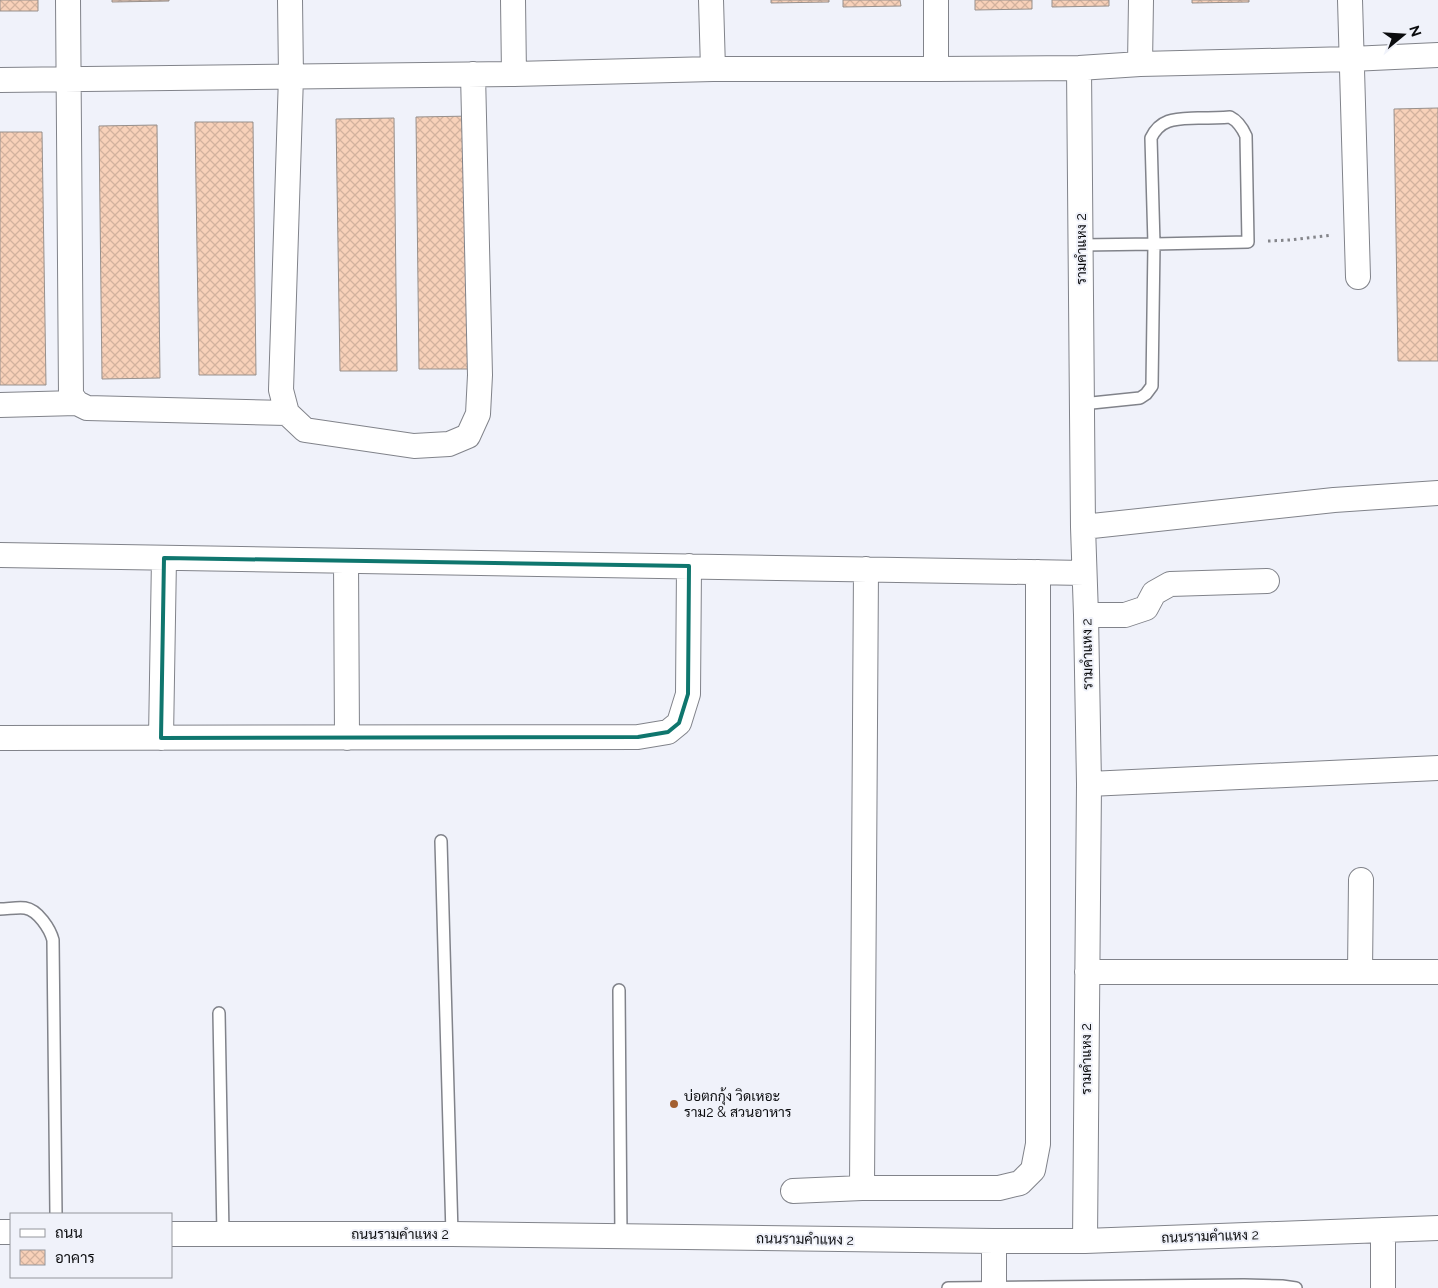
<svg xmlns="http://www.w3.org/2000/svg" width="1438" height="1288" font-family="Raleway,Sarabun,sans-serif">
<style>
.building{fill:url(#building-cross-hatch);stroke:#97908c}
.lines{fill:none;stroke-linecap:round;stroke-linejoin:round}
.lane-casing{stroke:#81838a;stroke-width:14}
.street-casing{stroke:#81838a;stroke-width:26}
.path{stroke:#84858a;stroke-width:3;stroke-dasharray:2.5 4;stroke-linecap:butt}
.lane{stroke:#fff;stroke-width:11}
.street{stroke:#fff;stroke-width:24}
.marked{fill:none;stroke:#0f766e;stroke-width:4;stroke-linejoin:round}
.poi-dot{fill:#a35f30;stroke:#f0f2fa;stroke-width:2}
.labels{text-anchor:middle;stroke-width:4;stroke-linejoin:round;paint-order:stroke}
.street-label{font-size:14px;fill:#0b0c0e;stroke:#f0f2fa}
.poi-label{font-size:14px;fill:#0b0c0e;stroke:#f0f2fa;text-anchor:start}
</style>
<defs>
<pattern id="building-cross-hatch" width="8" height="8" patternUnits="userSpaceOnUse" patternTransform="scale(1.25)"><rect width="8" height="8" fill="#f8d1b9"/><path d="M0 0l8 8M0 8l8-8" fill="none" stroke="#d3b29e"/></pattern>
</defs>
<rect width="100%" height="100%" fill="#f0f2fa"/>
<path class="building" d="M 0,0 L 38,0 L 38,11 L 0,11 Z
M 112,0 L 169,0 L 169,1 L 112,2 Z
M 771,0 L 829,0 L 829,2 L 771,3 Z
M 843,0 L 900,0 L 901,6 L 843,7 Z
M 975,0 L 1032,0 L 1032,9 L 975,10 Z
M 1052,0 L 1109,0 L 1109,6 L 1052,7 Z
M 1192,0 L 1249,0 L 1249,2 L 1192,3 Z
M 1438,108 L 1438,361 L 1398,361 L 1394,109 Z
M 473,116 L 476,369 L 419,369 L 416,117 Z
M 394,118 L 397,371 L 340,371 L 336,119 Z
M 195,122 L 253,122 L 256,375 L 199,375 Z
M 157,125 L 160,378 L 102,379 L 99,126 Z
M 0,132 L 42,132 L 46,385 L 0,385 Z"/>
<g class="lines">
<defs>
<path id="lane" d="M 1230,117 C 1238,121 1242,127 1246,136 L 1248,242 L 1154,244 L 1151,138 C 1161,117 1178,119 1198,118 C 1209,118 1219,118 1230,117 Z
M 1081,245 L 1154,244 L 1152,386 L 1146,394 L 1140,398 L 1082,404
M 441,841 L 452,1234
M 0,909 C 8,909 17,907 25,908 C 38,910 50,929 53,940 L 56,1214
M 619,990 L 621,1236
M 219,1013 L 223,1234
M 948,1288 L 1244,1285 L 1282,1286 L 1296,1288"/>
<path id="street" d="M 68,0 L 71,395 L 77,403 L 87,408 L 287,413
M 290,0 L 291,76 L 281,390 L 287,413 L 305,430 L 414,446 L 449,444 L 468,436 L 478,414 L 480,375 L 473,74
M 513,0 L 514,74
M 711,0 L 713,69
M 936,0 L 936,69
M 1350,0 L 1358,277
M 1140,64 L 1141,0
M 1079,68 L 1083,527 L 1086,615 L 1089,784 L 1085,1241
M 0,80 L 514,74 L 713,69 L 936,69 L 1079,68 L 1140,64 L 1351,59 L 1438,55
M 0,405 L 77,403
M 1083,527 L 1334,500 L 1438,493
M 0,555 L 1084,573
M 346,561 L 347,738
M 1086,615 L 1125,615 L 1146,608 L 1154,593 L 1170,584 L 1267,581
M 0,738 L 638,737 L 668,732 L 679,723 L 688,694 L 689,566
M 161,738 L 164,558
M 1089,784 L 1438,768
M 1087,972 L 1438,972
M 1360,972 L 1361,880
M 862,1188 L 866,569
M 793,1191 L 862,1188 L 999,1188 L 1020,1183 L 1033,1170 L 1038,1144 L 1038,572
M 0,1232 L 11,1232
M 171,1234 L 452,1234 L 994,1241 L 1085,1241 L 1438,1228
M 994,1241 L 994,1288
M 1383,1288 L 1383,1230"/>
</defs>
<use href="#lane" class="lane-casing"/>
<use href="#street" class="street-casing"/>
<path class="path" d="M 1268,241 L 1290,240 L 1332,235"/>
<use href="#lane" class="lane"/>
<use href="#street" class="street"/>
</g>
<path class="marked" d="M 164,558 L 689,566 L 688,694 L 679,723 L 668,732 L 638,737 L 161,738 Z"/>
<circle class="poi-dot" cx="674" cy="1104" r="5"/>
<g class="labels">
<g class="street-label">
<text transform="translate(1081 249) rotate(-90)" y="5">รามคำแหง 2</text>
<text transform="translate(1087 654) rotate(-91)" y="5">รามคำแหง 2</text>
<text transform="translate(1086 1059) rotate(-90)" y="5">รามคำแหง 2</text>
<text x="400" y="1239">ถนนรามคำแหง 2</text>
<text transform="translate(1210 1236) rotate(-2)" y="5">ถนนรามคำแหง 2</text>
<text transform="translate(805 1239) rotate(1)" y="5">ถนนรามคำแหง 2</text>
</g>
<g class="poi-label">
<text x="684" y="1101">บ่อตกกุ้ง วิดเหอะ<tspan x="684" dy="16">ราม2 &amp; สวนอาหาร</tspan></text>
</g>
</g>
<rect x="10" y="1213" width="162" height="65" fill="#f0f2fa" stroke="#94969c"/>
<rect x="20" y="1229" width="25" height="8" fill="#ffffff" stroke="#94969c"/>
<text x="55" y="1238" font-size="15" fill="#0b0c0e">ถนน</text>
<rect x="20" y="1250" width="25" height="15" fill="url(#building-cross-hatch)" stroke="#94969c"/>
<text x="55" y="1263" font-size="15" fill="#0b0c0e">อาคาร</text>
<g transform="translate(1403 35) rotate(72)" stroke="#f0f2fa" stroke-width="4" paint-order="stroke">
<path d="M0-4L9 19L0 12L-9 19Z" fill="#0b0c0e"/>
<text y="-8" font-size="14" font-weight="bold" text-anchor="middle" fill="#0b0c0e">N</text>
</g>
</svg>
